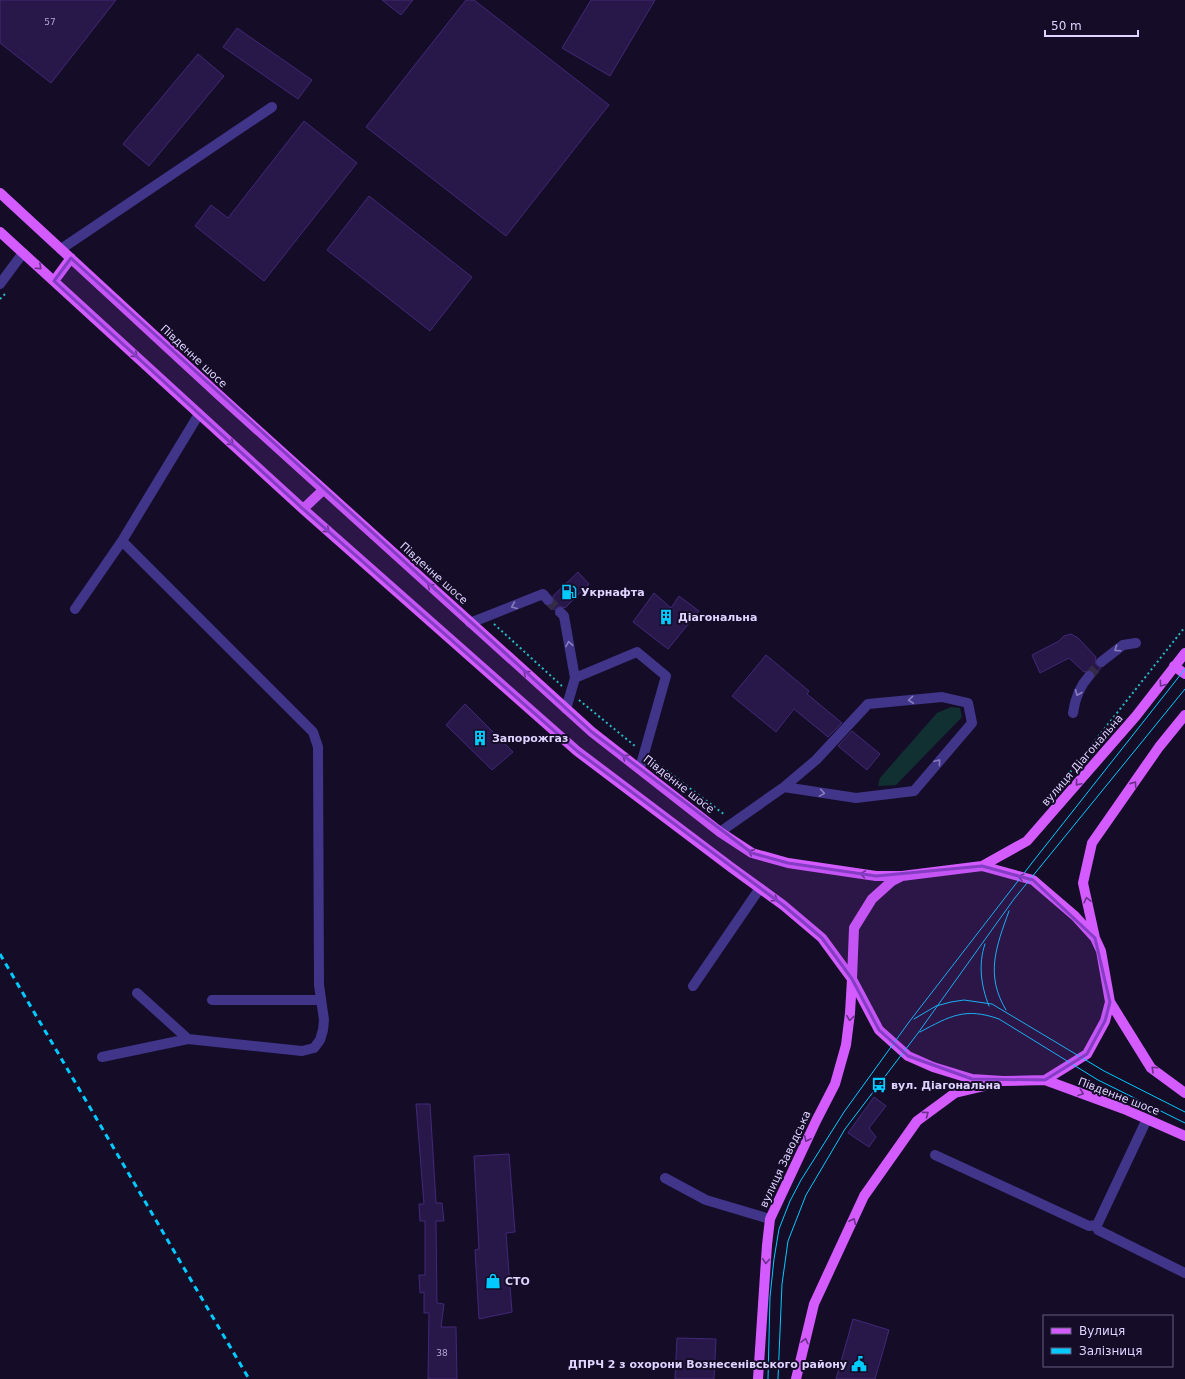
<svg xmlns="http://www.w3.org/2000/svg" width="1185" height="1379" font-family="'DejaVu Sans',sans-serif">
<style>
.green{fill:#103032}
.building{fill:#28184a;stroke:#412878}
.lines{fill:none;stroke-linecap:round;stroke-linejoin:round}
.minor-tunnel{stroke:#332b48;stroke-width:10;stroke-dasharray:10 5;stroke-linecap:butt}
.path{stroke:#26bac1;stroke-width:2;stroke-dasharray:2 3;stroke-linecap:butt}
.minor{stroke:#41358a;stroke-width:10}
.major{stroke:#d45bff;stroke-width:10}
.tram{stroke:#00caff;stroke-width:1}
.rail{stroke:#00caff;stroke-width:3;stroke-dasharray:6 5;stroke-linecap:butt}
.oneway{stroke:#6b3089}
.oneway2{stroke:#887dbf}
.marked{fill:#853dc5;fill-opacity:0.2;stroke:#853dc5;stroke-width:3;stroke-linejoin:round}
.labels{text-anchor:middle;stroke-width:4;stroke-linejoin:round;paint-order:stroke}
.number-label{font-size:9px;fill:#b0a5d2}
.street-label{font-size:11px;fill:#ded4ff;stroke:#150d28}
.poi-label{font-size:11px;font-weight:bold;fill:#ded4ff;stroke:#150d28;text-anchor:start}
</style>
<rect width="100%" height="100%" fill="#150d28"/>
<path class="green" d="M 951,707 L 960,708 L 962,717 L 896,785 L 878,786 L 880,778 L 937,713 Z"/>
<path class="building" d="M 0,0 L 116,0 L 51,83 L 0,43 Z
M 382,0 L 413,0 L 401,15 Z
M 466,0 L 474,0 L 609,105 L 506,236 L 366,127 Z
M 591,0 L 655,0 L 610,76 L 562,48 Z
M 237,28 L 312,80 L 298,99 L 223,47 Z
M 198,54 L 224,76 L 149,166 L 123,144 Z
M 304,121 L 357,163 L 264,281 L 195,226 L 211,205 L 228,218 Z
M 369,196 L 472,277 L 430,331 L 327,250 Z
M 578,572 L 589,584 L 565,608 L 559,606 L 554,610 L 550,606 L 554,602 L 553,596 Z
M 654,593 L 671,608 L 679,596 L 699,611 L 668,649 L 633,622 Z
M 1071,634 L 1078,638 L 1096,657 L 1095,663 L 1101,668 L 1095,675 L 1091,670 L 1084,672 L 1069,658 L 1040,673 L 1032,655 L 1059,641 L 1064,636 Z
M 766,655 L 809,691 L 807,694 L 842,723 L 828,737 L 794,709 L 776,732 L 732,696 Z
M 465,704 L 513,752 L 492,770 L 446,725 Z
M 852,731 L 880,754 L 867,770 L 838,746 Z
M 874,1097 L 886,1106 L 869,1128 L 876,1137 L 869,1147 L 848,1133 Z
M 416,1104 L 430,1104 L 436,1203 L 442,1203 L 444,1221 L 436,1221 L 437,1303 L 444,1304 L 441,1327 L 456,1327 L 457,1379 L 428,1379 L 429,1313 L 424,1313 L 424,1292 L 420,1293 L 419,1275 L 425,1275 L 425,1221 L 420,1221 L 419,1204 L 424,1204 Z
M 509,1154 L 515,1232 L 506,1233 L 512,1312 L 479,1319 L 475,1250 L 479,1249 L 474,1156 Z
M 853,1319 L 889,1330 L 875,1379 L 836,1379 Z
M 677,1338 L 716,1339 L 714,1379 L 675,1379 Z"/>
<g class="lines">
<path class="minor-tunnel" d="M 548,600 L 560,612
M 1089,676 L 1101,662"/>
<path class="path" d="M 0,299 L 5,294
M 494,624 L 562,686
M 579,700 L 635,746
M 654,761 L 725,815
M 1067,776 L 1185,627"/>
<path class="minor" d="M 61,249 L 272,107
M 0,284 L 23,253
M 75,609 L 122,541 L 199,414
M 560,612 L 564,616 L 575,678
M 470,623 L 543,594 L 548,600
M 1101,662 L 1123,645 L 1136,643
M 566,709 L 575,678 L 637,652 L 666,676 L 640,768
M 1073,713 C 1075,698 1079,687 1089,676
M 720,832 L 784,787 L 816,760 L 868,704 L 942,697 L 968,703 L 972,723 L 914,791 L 856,798 L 784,787
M 693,986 L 760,888
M 137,993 L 188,1039
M 212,1000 L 321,1000
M 102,1057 L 188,1039 L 302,1051 L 314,1048 L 320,1040 L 323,1030 L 324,1020 L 319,985 L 318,747 L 313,732 L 122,541
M 1147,1119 L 1097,1225 L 1098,1230 L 1185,1273
M 935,1155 L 1089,1226 L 1097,1225
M 665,1178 L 706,1200 L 770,1219"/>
<path class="major" d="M 0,193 L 219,395 L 592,732 L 720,832 L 752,853 L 788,863 L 876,876 L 902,876
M 0,232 L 303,509 L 577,751 L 732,868 L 783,905 L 822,938 L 852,979 L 850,1013 L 846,1045 L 835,1084 L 816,1121 L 770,1219 L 767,1245 L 758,1379
M 54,281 L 71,258
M 303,509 L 323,490
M 1174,666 L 1185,674
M 982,866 L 1033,880 L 1075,916 L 1095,938 L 1101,951 L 1110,1002 L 1105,1021 L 1087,1054 L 1045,1080 L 1003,1081 L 972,1079 L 933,1067 L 908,1056 L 879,1030 L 852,979 L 854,928 L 872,899 L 892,881 L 902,876 Z
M 982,866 L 1027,841 L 1136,716 L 1185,653
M 1095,938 L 1083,883 L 1092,843 L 1159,747 L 1185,715
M 1110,1002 L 1151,1068 L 1185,1093
M 1045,1080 L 1124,1109 L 1185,1136
M 796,1379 L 814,1304 L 864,1196 L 917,1121 L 955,1093 L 993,1084"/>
<path class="tram" d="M 985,944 C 978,964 981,986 989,1006
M 1006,1010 C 985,975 996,947 1009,911
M 914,1019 L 936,1006 L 951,1002 L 964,1000 L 992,1004 L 1104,1071 L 1185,1112
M 920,1032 C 950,1016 965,1007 999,1019 L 1098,1080 L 1185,1123
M 768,1379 L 770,1297 L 774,1259 L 779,1229 L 790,1201 L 801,1180 L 844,1112 L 909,1022 L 1035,859 L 1185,669
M 778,1379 L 782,1284 L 788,1241 L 806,1195 L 845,1129 L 918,1033 L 1014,899 L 1185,689"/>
<path class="rail" d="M 0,954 L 249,1379"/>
</g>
<defs><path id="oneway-chevron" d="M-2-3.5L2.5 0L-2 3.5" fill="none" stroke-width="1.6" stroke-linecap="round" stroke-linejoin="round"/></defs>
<g class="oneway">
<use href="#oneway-chevron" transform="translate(39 267) rotate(42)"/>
<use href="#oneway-chevron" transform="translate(135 355) rotate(42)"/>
<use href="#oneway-chevron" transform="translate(231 443) rotate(42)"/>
<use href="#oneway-chevron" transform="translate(327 530) rotate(41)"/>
<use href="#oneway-chevron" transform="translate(430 586) rotate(-138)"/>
<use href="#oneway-chevron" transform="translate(526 673) rotate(-138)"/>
<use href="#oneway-chevron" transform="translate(1162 684) rotate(126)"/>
<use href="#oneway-chevron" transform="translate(625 757) rotate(-143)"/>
<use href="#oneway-chevron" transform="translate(1078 783) rotate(131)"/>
<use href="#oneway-chevron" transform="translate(1134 784) rotate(-55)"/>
<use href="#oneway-chevron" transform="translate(751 852) rotate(-154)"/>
<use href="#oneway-chevron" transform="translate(863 874) rotate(-171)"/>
<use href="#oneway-chevron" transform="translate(1021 877) rotate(-165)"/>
<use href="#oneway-chevron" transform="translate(775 899) rotate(35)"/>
<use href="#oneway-chevron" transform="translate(1087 900) rotate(-103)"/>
<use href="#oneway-chevron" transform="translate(850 1018) rotate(97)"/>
<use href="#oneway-chevron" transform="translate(1154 1069) rotate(-137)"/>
<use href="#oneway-chevron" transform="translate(1081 1093) rotate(20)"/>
<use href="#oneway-chevron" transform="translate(926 1114) rotate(-36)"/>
<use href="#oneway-chevron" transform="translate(807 1139) rotate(115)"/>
<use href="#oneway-chevron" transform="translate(853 1221) rotate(-65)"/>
<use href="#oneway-chevron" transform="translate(766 1261) rotate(94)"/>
<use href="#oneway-chevron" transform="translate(805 1341) rotate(-77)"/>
</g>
<g class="oneway2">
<use href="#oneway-chevron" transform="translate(514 606) rotate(159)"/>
<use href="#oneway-chevron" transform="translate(569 644) rotate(-100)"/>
<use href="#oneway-chevron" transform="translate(1117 649) rotate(146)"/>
<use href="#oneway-chevron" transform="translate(1078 693) rotate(113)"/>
<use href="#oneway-chevron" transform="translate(911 700) rotate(174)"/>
<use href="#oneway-chevron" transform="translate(938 762) rotate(-50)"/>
<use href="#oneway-chevron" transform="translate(822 793) rotate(9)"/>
</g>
<path class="marked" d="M 71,258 L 592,732 L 752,853 L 788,863 L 876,876 L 982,866 L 1033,880 L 1095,938 L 1110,1002 L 1105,1021 L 1087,1054 L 1045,1080 L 972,1079 L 908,1056 L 879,1030 L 852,979 L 822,938 L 783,905 L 577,751 L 303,509 L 54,281 Z"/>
<defs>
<symbol id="fuel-bare" viewBox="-9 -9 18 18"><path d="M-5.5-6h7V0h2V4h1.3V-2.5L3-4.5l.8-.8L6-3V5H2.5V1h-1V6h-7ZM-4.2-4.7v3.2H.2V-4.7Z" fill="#00caff" stroke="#150d28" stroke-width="2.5" paint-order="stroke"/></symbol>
<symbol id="building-bare" viewBox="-9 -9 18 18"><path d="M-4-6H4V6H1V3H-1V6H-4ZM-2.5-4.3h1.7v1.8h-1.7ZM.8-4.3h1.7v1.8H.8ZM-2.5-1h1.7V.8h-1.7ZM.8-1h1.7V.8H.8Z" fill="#00caff" stroke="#150d28" stroke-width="2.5" paint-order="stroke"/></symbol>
<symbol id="bus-bare" viewBox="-9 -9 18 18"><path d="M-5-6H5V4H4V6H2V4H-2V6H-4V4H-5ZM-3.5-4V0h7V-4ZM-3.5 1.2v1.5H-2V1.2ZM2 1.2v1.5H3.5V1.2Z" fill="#00caff" stroke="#150d28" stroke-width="2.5" paint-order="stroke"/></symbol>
<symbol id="shop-bare" viewBox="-9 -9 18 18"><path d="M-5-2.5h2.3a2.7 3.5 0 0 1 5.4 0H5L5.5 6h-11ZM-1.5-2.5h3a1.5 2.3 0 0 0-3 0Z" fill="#00caff" stroke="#150d28" stroke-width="2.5" paint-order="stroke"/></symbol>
<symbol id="civic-bare" viewBox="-9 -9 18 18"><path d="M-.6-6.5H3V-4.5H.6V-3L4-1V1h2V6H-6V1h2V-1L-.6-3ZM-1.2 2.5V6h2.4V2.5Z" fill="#00caff" stroke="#150d28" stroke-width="2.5" paint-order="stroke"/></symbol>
</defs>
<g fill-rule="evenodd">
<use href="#fuel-bare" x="558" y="581" width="22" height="22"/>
<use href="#building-bare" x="655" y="606" width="22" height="22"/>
<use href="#building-bare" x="469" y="727" width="22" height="22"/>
<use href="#bus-bare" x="868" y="1074" width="22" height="22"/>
<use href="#shop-bare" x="482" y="1270" width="22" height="22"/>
<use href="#civic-bare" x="848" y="1353" width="22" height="22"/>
</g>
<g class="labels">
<g class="number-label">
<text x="50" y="25">57</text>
<text x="442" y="1356">38</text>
</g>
<g class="street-label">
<text transform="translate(194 356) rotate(43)" y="4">Південне шосе</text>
<text transform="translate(434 573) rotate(42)" y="4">Південне шосе</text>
<text transform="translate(1082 760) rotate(-49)" y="4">вулиця Діагональна</text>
<text transform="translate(679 784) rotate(38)" y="4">Південне шосе</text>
<text transform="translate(1119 1096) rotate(21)" y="4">Південне шосе</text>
<text transform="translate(785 1159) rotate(-65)" y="4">вулиця Заводська</text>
</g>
<g class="poi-label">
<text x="581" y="596">Укрнафта</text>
<text x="678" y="621">Діагональна</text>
<text x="492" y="742">Запорожгаз</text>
<text x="891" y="1089">вул. Діагональна</text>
<text x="505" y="1285">СТО</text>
<text x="847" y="1368" text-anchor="end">ДПРЧ 2 з охорони Вознесенівського району</text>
</g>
</g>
<rect x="1043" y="1315" width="130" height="52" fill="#150d28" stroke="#655d7e"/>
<rect x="1051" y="1328" width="20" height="6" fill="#d45bff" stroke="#655d7e"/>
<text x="1079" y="1335" font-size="12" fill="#ded4ff">Вулиця</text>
<rect x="1051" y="1348" width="20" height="6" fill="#00caff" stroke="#655d7e"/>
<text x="1079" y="1355" font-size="12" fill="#ded4ff">Залізниця</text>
<path d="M1045 30v6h93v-6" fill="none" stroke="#ded4ff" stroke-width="2"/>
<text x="1051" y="30" font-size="12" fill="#ded4ff" stroke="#150d28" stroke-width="3" paint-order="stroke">50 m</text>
</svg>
